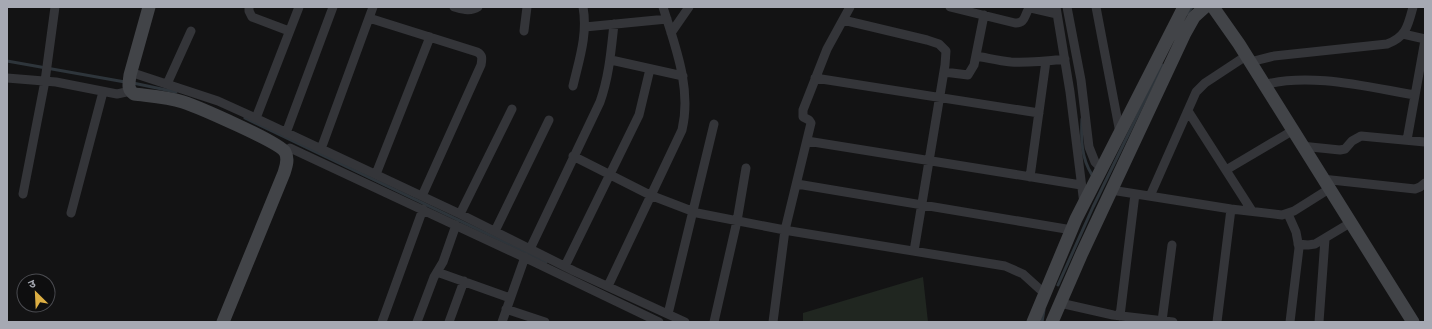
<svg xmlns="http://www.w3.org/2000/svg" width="1432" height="329" font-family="Ubuntu,'Noto Sans Devanagari',sans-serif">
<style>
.green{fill:#202620}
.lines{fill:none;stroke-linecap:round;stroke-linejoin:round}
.stream{stroke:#2e353b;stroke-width:3}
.street{stroke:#343539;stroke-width:9}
.secondary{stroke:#424448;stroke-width:13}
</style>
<rect width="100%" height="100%" fill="#131314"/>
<path class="green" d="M 923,277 L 928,322 L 803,322 L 803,313 Z"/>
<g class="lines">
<path class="stream" d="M 1187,14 L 1192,7
M 7,61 L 125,82
M 133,83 L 176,92
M 245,118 L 546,262
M 1082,119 C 1081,140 1081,157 1092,175
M 1058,285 L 1093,207 L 1162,65
M 1042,322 L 1044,310"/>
<path class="street" d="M 249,7 L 249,11 L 252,17 L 289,31
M 454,7 C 462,9 470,12 478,7
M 950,7 L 1015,23 C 1025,23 1024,17 1028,10 L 1031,8 L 1057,14
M 1056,7 L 1070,92 L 1084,204
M 1067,7 L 1081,80 L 1089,147 L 1095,162 L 1102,169
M 1096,7 L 1120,133
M 369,18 L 477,52 C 483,55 482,59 481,65 L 422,196
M 843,20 L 927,40 L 939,44 L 946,51 L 945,65 L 914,251
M 585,27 L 667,19
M 524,31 L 527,7
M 671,33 L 689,7
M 1403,34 L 1425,39
M 976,56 C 988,58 999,61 1011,62 C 1029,63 1047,61 1065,59
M 611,60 L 683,76
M 1250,62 L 1274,56 L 1387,44 C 1406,37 1408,26 1413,7
M 130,72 L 218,101 L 249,115 L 460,214 L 574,271 L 685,322
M 944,72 L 968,75 L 974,65 L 984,15
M 7,78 L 56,82 L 117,94 L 131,91
M 815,78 L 1039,113
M 167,84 L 191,31
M 1263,85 C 1310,72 1367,87 1415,95
M 573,86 C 579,60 588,34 583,7
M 1188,111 L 1252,211
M 256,118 L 299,7
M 286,133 L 333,7
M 1407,140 L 1425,40
M 807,141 L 1081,185
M 1301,146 L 1340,150 L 1345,149 L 1352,141 L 1361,136 L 1425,142
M 290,148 L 532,261 L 659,322
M 321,149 L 373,7
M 573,156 L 650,195 L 697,213 L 790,231 L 1005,266 L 1023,274 L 1044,293
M 1226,170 L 1292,131
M 376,174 L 430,37
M 1030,177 L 1046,61
M 1322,179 L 1415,189 L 1420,187 L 1425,183
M 797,184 L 1072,230
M 1111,190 L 1231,209 L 1282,215 L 1294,211 L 1329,189
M 23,194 L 45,81 L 55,7
M 1150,196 L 1196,92 L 1205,83 L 1246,56
M 71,213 L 103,92
M 460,214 L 512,109
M 1288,214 L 1296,232 L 1299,248 L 1290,322
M 495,231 L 549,120
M 1298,244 L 1308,245 L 1315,244 L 1350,223
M 530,249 L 600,102 C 609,77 611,51 614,24
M 565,266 L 639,115 L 650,69
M 437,272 L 510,298
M 608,286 L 682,130 C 692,88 675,46 663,7
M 1060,303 L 1113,315 L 1173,322
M 506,309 L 545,322
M 668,314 L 714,124
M 1120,316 L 1135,194
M 1162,321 L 1172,245
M 382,322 L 423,209
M 417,322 L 434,277 L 443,262 L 456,225
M 449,322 L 464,281
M 502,322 L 525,257
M 714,322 L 737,221 L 746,168
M 773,322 L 785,230 L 811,123 L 809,120 L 803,117 L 803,110 L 827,49 L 850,7
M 1217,322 L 1231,209
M 1319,322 L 1325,239"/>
<path class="secondary" d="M 149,7 L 130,75 C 129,84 127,89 134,94 C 150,96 168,97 183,102 C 198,107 279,142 285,152 C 289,159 286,167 284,173 L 223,322
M 1213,7 L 1239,44 L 1413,322
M 1033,322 L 1076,219 L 1184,7
M 1052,322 L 1082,253 L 1185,33 L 1194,17 L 1205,7"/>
</g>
<rect width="1432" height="329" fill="none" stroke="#a6a9b3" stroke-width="16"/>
<g transform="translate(36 293) rotate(336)"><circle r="19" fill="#0e0e0f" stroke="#4b4c51"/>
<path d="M0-3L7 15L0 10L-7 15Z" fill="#dcae43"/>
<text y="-6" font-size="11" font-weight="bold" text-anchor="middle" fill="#a6a9b3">उ</text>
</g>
</svg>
